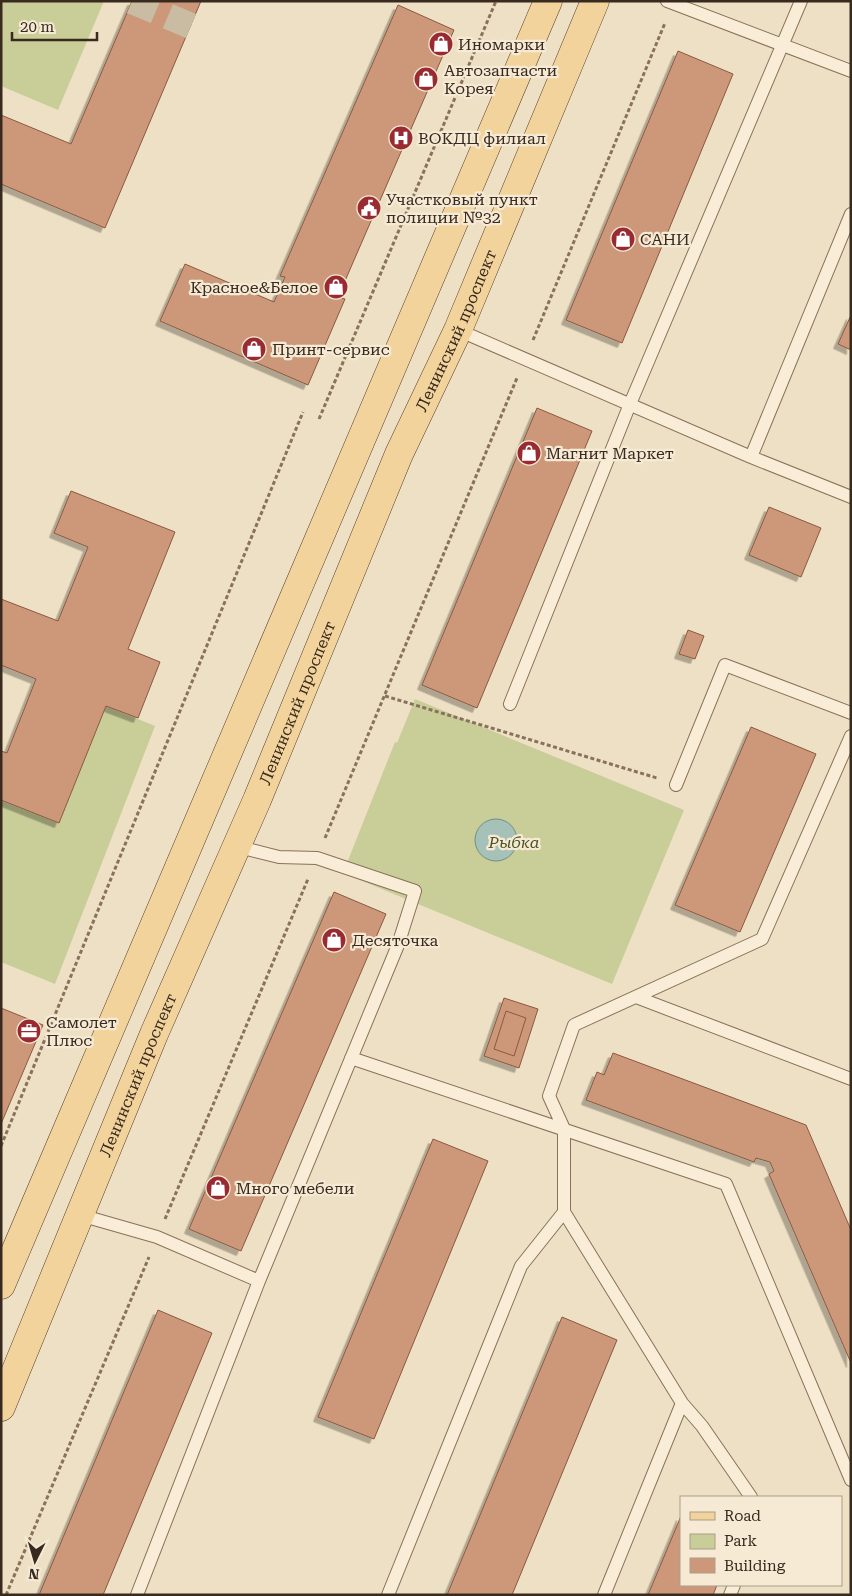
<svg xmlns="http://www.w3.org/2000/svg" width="852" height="1596" font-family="'Roboto Serif',serif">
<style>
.green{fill:#c9cd98}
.water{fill:#a6c2b8;stroke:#6d9086}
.building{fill:#cd987a;stroke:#895940;filter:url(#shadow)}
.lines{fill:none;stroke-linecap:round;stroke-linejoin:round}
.street-tunnel{stroke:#cabca3;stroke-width:26;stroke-dasharray:26 13;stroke-linecap:butt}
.lane-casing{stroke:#89715b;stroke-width:14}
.primary-casing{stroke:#57402f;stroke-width:29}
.path{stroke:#89715b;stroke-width:3;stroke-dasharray:4 2.5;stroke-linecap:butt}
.lane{stroke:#f9edd8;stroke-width:12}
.primary{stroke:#f2d39c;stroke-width:28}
.labels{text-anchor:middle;stroke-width:4.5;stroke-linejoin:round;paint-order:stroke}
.poi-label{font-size:16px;fill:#392a1f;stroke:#f6ead4;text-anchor:start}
.street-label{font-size:16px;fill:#392a1f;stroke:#f6ead4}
.park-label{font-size:16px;font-style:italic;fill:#4c5625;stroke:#f6ead4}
</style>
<defs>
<filter id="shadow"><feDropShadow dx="-4.5" dy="4.5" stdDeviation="0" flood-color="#0004"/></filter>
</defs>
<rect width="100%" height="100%" fill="#eee0c4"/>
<path class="green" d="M 1,1 L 104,1 L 58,110 L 1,86 Z
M 415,699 L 684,810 L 612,984 L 343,873 L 395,742 L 397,743 Z
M 106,706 L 155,726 L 55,984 L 1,962 L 1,800 L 59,823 Z"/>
<path class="water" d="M475 840a21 21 0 1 1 42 0a21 21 0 1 1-42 0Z"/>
<path class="building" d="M 132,1 L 201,1 L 105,228 L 1,184 L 1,115 L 71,144 Z
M 398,5 L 454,30 L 338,297 L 345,299 L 308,385 L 160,321 L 185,264 L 274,302 L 285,277 L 280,276 Z
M 678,51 L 733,74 L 622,343 L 566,320 Z
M 851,315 L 851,350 L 838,344 Z
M 537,408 L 592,431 L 477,708 L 422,685 Z
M 71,491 L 175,532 L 128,649 L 160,662 L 138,718 L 106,706 L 59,823 L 1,800 L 1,751 L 7,753 L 36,679 L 1,665 L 1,599 L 58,621 L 88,547 L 54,533 Z
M 769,507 L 821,528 L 801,577 L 749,555 Z
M 688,630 L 704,636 L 695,659 L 679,654 Z
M 751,727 L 816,754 L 740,932 L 675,905 Z
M 334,892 L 386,914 L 241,1251 L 189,1229 Z
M 504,998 L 538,1009 L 519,1068 L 484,1056 Z
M 1,1008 L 43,1025 L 1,1124 Z
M 506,1011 L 526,1018 L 514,1056 L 494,1049 Z
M 613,1053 L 806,1125 L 851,1230 L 851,1363 L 769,1174 L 774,1171 L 770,1162 L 756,1158 L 754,1162 L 586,1100 L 597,1072 L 604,1075 Z
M 433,1139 L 488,1161 L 374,1439 L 318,1417 Z
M 158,1310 L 212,1333 L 103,1595 L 39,1595 Z
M 562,1317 L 617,1340 L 512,1595 L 447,1595 Z
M 681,1516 L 681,1585 L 717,1585 L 713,1595 L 648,1595 Z"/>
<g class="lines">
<path class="street-tunnel" d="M 132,1 L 191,26"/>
<defs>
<path id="lane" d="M 667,1 L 851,71
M 458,330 L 751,457 L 851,497
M 751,457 L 851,214
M 510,704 L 630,404 L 801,1
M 676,785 L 725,665 L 851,713
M 636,997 L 851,1079
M 351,1058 L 726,1184 L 851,1480
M 80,1215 L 157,1237 L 259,1281 L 398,945 L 415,891 L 317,858 L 279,857 L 235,846
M 751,1497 L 702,1426 L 682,1403 L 564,1212 L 564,1129 L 549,1096 L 574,1025 L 762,939 L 851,736
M 137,1595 L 259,1281
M 388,1595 L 521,1266 L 564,1212
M 604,1595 L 682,1403
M 730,1595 L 734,1585"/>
<g id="primary">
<path d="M 1,1285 L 548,1"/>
<path id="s1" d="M 1,1407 L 154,1034 L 257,800 L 399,454 L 458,330 L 595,1"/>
</g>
</defs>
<use href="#lane" class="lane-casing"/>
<use href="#primary" class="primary-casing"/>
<path class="path" d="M 533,340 L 665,23
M 319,419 L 496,1
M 385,696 L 657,778
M 325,838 L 517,378
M 1,1146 L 303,412
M 165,1219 L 308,879
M 6,1595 L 149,1257"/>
<use href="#lane" class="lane"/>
<use href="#primary" class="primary"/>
</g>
<defs>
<symbol id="shop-disc" viewBox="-11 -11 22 22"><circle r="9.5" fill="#992a31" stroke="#f6ead4"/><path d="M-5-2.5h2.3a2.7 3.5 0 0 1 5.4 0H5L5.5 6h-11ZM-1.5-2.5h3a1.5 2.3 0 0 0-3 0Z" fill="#fff"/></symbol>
<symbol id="hospital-disc" viewBox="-11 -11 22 22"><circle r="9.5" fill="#992a31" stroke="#f6ead4"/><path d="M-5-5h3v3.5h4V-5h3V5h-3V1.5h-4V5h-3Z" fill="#fff"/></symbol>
<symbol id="civic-disc" viewBox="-11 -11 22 22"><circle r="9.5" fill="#992a31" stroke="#f6ead4"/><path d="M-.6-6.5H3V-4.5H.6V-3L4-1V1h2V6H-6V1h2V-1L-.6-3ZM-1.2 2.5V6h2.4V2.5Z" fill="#fff"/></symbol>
<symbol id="office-disc" viewBox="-11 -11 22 22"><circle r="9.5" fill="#992a31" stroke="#f6ead4"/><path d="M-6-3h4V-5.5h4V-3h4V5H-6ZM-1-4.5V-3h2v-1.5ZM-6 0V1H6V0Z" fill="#fff"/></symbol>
</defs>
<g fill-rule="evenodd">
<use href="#shop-disc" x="427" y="30" width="28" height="28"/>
<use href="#shop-disc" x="412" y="65" width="28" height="28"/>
<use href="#hospital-disc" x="387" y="124" width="28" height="28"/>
<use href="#civic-disc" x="355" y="194" width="28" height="28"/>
<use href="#shop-disc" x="609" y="225" width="28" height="28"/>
<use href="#shop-disc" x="322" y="273" width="28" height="28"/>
<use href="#shop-disc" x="240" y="335" width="28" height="28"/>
<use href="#shop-disc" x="515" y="439" width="28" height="28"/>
<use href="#shop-disc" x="320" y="926" width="28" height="28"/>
<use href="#office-disc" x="15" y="1017" width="28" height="28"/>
<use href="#shop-disc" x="204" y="1174" width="28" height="28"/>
</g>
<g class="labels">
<g class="poi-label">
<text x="458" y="50">Иномарки</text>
<text x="444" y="76">Автозапчасти<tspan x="444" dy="18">Корея</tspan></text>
<text x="418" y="144">ВОКДЦ филиал</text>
<text x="386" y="205">Участковый пункт<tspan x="386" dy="18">полиции №32</tspan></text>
<text x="640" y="245">САНИ</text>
<text x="318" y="293" text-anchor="end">Красное&amp;Белое</text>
<text x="272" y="355">Принт-сервис</text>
<text x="546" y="459">Магнит Маркет</text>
<text x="352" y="946">Десяточка</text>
<text x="46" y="1028">Самолет<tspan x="46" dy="18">Плюс</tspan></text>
<text x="236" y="1194">Много мебели</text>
</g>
<g class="street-label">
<text dy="6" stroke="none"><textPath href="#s1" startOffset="1169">Ленинский проспект</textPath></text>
<text dy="6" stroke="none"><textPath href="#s1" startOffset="764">Ленинский проспект</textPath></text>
<text dy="6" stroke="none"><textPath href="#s1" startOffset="359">Ленинский проспект</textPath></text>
</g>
<g class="park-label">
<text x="514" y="848">Рыбка</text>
</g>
</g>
<rect width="852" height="1596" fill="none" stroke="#392a1f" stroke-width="5"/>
<rect x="680" y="1496" width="162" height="90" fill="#f6ead4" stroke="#aa9d8c"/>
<rect x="690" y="1512" width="25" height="8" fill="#f2d39c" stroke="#aa9d8c"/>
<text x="724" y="1521" font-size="15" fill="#392a1f">Road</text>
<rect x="690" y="1534" width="25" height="15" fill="#c9cd98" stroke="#aa9d8c"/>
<text x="724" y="1546" font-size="15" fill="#392a1f">Park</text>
<rect x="690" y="1558" width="25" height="15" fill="#cd987a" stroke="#aa9d8c"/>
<text x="724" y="1571" font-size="15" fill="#392a1f">Building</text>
<g transform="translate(35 1561) rotate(185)" stroke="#f6ead4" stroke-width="4" paint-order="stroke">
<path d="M0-4L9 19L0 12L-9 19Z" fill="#392a1f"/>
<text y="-8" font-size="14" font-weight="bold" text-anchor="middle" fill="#392a1f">N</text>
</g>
<path d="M12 32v8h85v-8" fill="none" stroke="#392a1f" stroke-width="2.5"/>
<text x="20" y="32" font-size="15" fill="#392a1f" stroke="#f6ead4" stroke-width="4" paint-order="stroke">20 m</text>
</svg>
